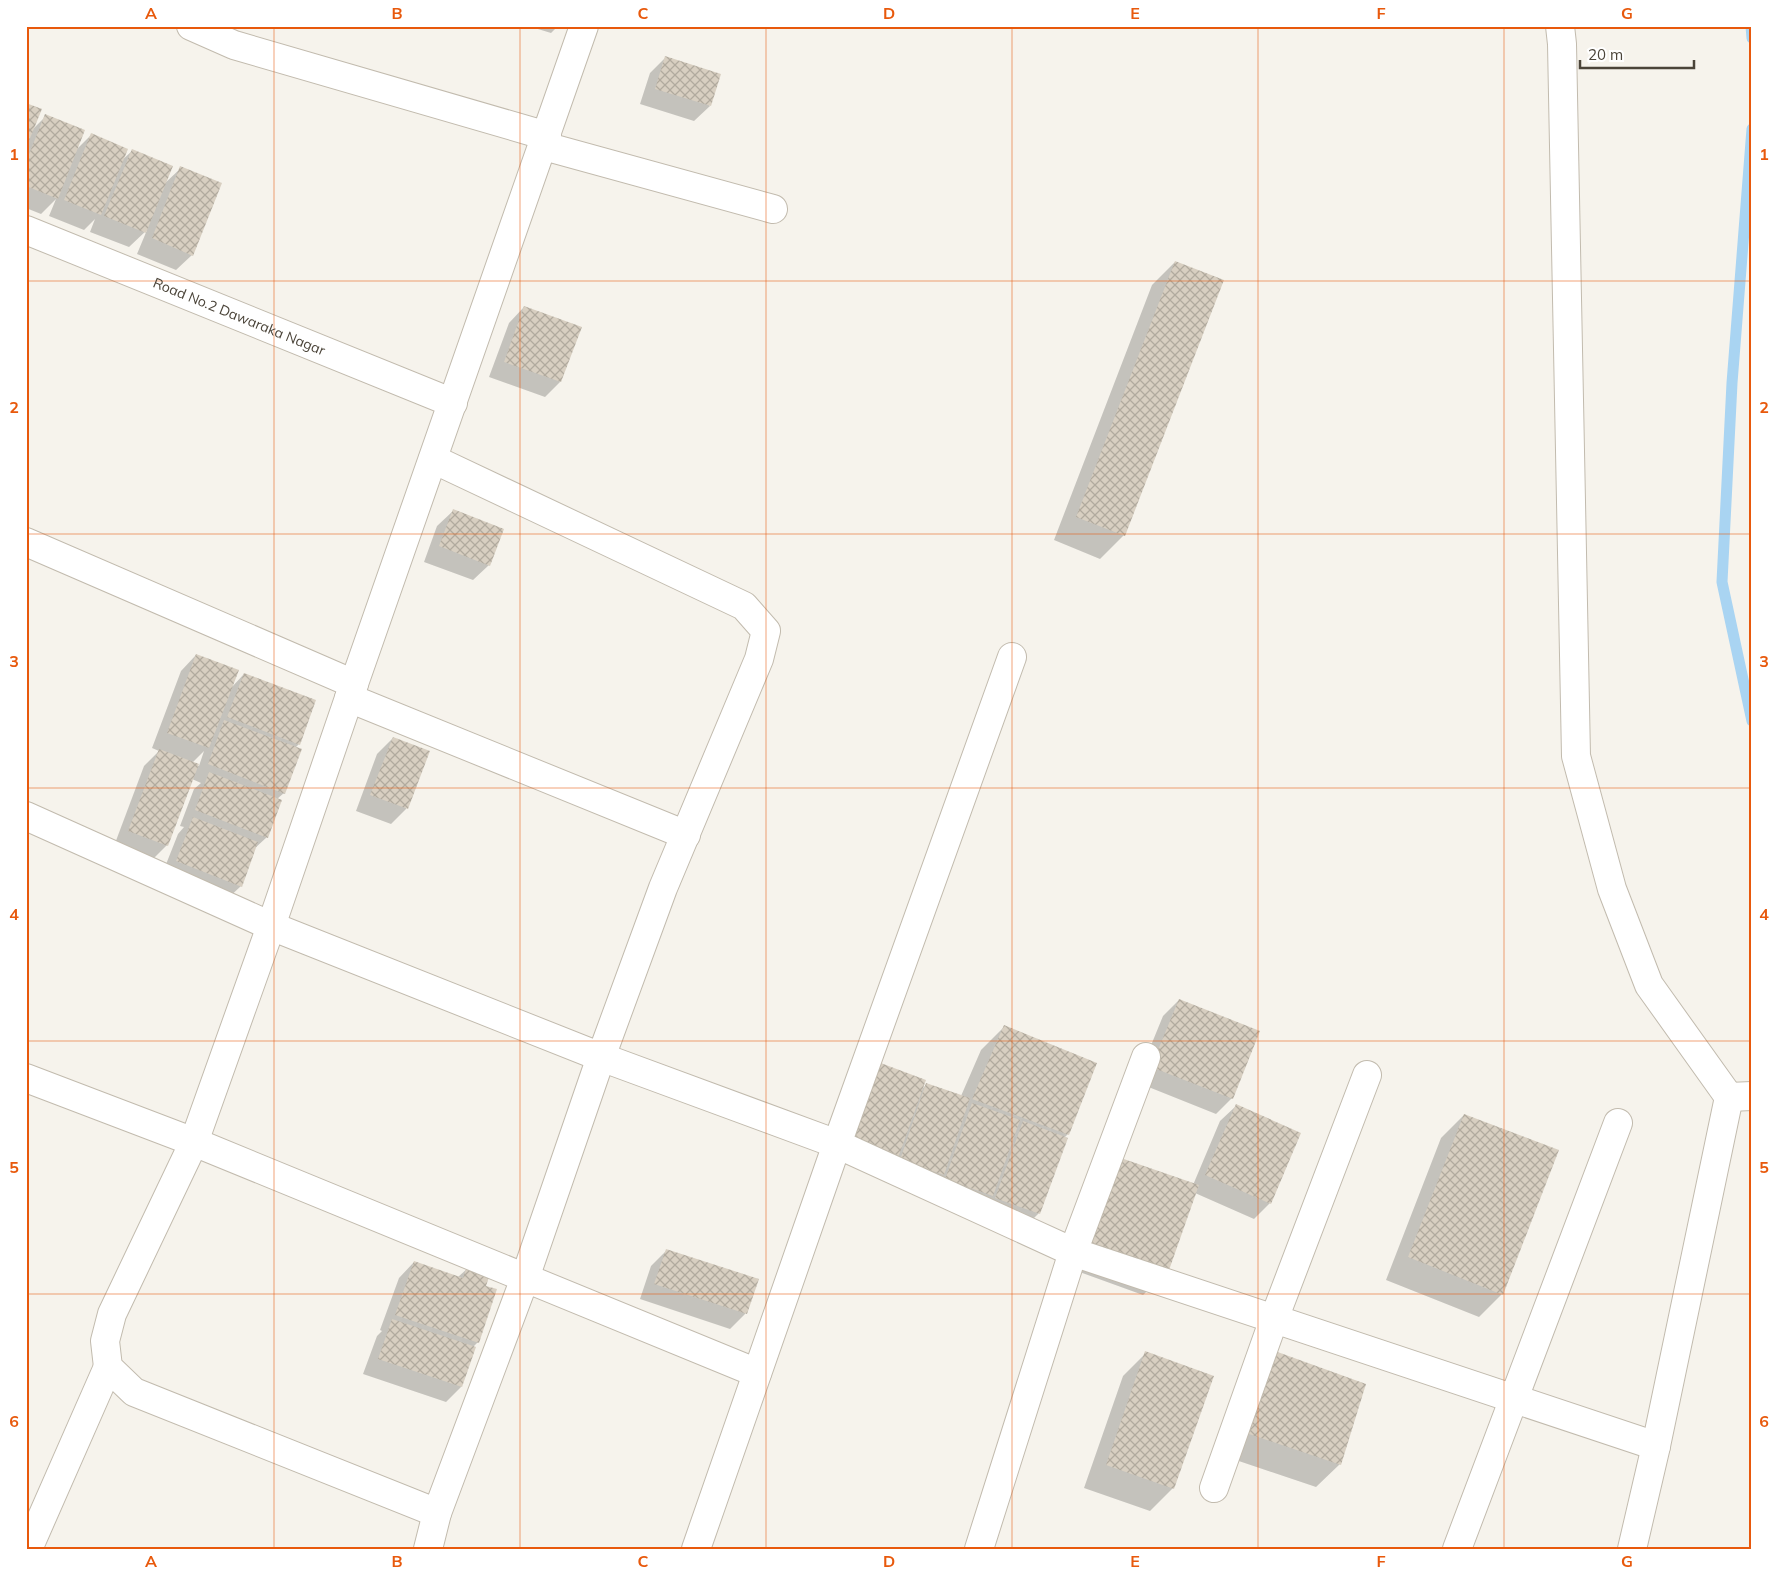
<svg xmlns="http://www.w3.org/2000/svg" width="1778" height="1575" font-family="Mulish,sans-serif">
<style>
.shadow{fill:#0003;fill-rule:evenodd}
.lines{fill:none;stroke-linecap:round;stroke-linejoin:round}
.stream{stroke:#a9d4f2;stroke-width:11}
.building{fill:url(#building-cross-hatch)}
.minor-casing{stroke:#c2bbae;stroke-width:30}
.minor{stroke:#fff;stroke-width:28}
.grid{fill:none;stroke:#e8590c;stroke-width:1;stroke-opacity:0.55}
.labels{text-anchor:middle;stroke-width:4;stroke-linejoin:round;paint-order:stroke}
.street-label{font-size:14px;fill:#4b4439;stroke:#fff}
.neatline{fill:none;stroke:#e8590c;stroke-width:2}
.grid-label{font-size:16px;text-anchor:middle;font-weight:bold;fill:#e8590c}
</style>
<defs>
<pattern id="building-cross-hatch" width="8" height="8" patternUnits="userSpaceOnUse" patternTransform="scale(1.25)"><rect width="8" height="8" fill="#d8cfc1"/><path d="M0 0l8 8M0 8l8-8" fill="none" stroke="#b1aa9e"/></pattern>
</defs>
<rect width="100%" height="100%" fill="#f6f3ec"/>
<path class="shadow" d="M 528,26 L 558,26 L 551,33 Z
M 665,58 L 710,106 L 694,121 L 640,104 L 650,73 Z
M 26,104 L 33,129 L 46,116 L 76,150 L 91,135 L 121,161 L 132,151 L 163,185 L 181,168 L 192,255 L 176,270 L 137,254 L 147,230 L 129,247 L 90,232 L 95,219 L 84,230 L 49,216 L 56,199 L 41,214 L 26,208 Z
M 1175,262 L 1124,535 L 1100,559 L 1054,540 L 1152,285 Z
M 524,307 L 560,382 L 545,397 L 489,377 L 509,323 Z
M 453,511 L 489,565 L 473,580 L 424,562 L 437,526 Z
M 196,655 L 231,688 L 244,674 L 299,744 L 295,748 L 284,793 L 277,799 L 267,837 L 254,849 L 241,886 L 225,901 L 161,877 L 178,834 L 184,827 L 180,826 L 194,789 L 201,783 L 192,779 L 167,845 L 151,861 L 114,846 L 144,766 L 159,751 L 152,748 L 181,671 ZM 204,751 L 199,766 L 192,763 Z
M 393,738 L 428,752 L 406,809 L 391,824 L 356,811 L 377,754 Z
M 1179,1000 L 1232,1098 L 1216,1114 L 1136,1082 L 1163,1016 Z
M 1004,1027 L 1068,1134 L 1064,1138 L 1039,1213 L 1023,1229 L 885,1175 L 921,1090 L 927,1084 L 961,1096 L 981,1050 Z
M 1236,1106 L 1270,1203 L 1254,1219 L 1195,1193 L 1167,1272 L 1143,1295 L 1063,1266 L 1193,1185 L 1220,1121 Z
M 1464,1115 L 1502,1294 L 1479,1317 L 1386,1280 L 1441,1138 Z
M 667,1250 L 757,1279 L 745,1314 L 730,1329 L 640,1299 L 651,1266 Z
M 414,1262 L 458,1277 L 468,1268 L 485,1286 L 478,1342 L 473,1347 L 461,1387 L 446,1402 L 363,1374 L 377,1336 L 382,1331 L 380,1330 L 399,1278 Z
M 1146,1353 L 1173,1488 L 1150,1511 L 1084,1488 L 1123,1376 Z
M 1247,1374 L 1340,1464 L 1316,1487 L 1221,1455 Z"/>
<g class="lines">
<path class="stream" d="M 1751,26 L 1752,38
M 1752,129 L 1732,383 L 1722,582 L 1752,721"/>
</g>
<path class="building" d="M 665,56 L 721,74 L 711,106 L 655,89 Z
M 26,103 L 42,109 L 26,148 Z
M 45,114 L 85,130 L 58,199 L 26,186 L 26,162 Z
M 91,133 L 128,149 L 101,215 L 64,200 Z
M 132,149 L 173,166 L 146,233 L 104,216 Z
M 180,166 L 222,183 L 193,256 L 152,238 Z
M 1175,261 L 1224,280 L 1125,536 L 1076,517 Z
M 524,306 L 582,327 L 561,382 L 504,362 Z
M 453,509 L 504,529 L 490,566 L 439,546 Z
M 196,654 L 239,670 L 209,748 L 167,733 Z
M 244,673 L 316,700 L 300,745 L 227,717 Z
M 224,720 L 302,749 L 285,794 L 208,764 Z
M 393,737 L 430,751 L 408,809 L 370,795 Z
M 159,749 L 199,764 L 168,846 L 128,831 Z
M 209,772 L 282,800 L 268,838 L 195,810 Z
M 193,817 L 258,842 L 242,887 L 176,861 Z
M 1179,999 L 1260,1031 L 1233,1099 L 1151,1067 Z
M 1004,1025 L 1097,1063 L 1069,1135 L 972,1099 Z
M 878,1062 L 926,1080 L 898,1158 L 850,1141 Z
M 926,1083 L 970,1098 L 944,1175 L 900,1160 Z
M 972,1103 L 1020,1120 L 993,1196 L 945,1179 Z
M 1236,1104 L 1301,1133 L 1271,1204 L 1205,1175 Z
M 1464,1114 L 1559,1150 L 1503,1295 L 1408,1257 Z
M 1023,1121 L 1068,1138 L 1040,1214 L 995,1198 Z
M 1118,1157 L 1199,1185 L 1168,1273 L 1085,1243 Z
M 666,1249 L 759,1279 L 747,1314 L 654,1284 Z
M 414,1261 L 463,1278 L 467,1266 L 490,1274 L 486,1286 L 497,1289 L 479,1343 L 395,1315 Z
M 392,1319 L 476,1347 L 462,1387 L 378,1359 Z
M 1269,1349 L 1366,1384 L 1341,1465 L 1243,1432 Z
M 1145,1351 L 1214,1376 L 1174,1489 L 1106,1465 Z"/>
<g class="lines">
<defs>
<g id="minor">
<path d="M 191,26 L 234,45 L 547,136"/>
<path d="M 1560,26 L 1562,44 L 1576,756 L 1612,889 L 1649,985 L 1729,1097 L 1656,1446 L 1632,1549"/>
<path d="M 544,146 L 773,209"/>
<path id="s1" d="M 26,230 L 453,403"/>
<path d="M 26,542 L 354,684"/>
<path d="M 349,698 L 686,835"/>
<path d="M 26,816 L 271,926 L 601,1057 L 837,1144 L 1073,1252 L 1656,1446"/>
<path d="M 26,1078 L 194,1142 L 757,1373"/>
<path d="M 1729,1097 L 1752,1096"/>
<path d="M 1214,1488 L 1274,1319 L 1367,1075"/>
<path d="M 437,1513 L 134,1392 L 108,1367 L 105,1341 L 112,1314 L 194,1142 L 271,926 L 349,698 L 584,26"/>
<path d="M 28,1549 L 108,1367"/>
<path d="M 428,1549 L 437,1513 L 525,1278 L 601,1057 L 663,888 L 759,659 L 766,631 L 744,606 L 433,459"/>
<path d="M 696,1549 L 837,1144 L 1012,657"/>
<path d="M 979,1549 L 1073,1252 L 1146,1057"/>
<path d="M 1457,1549 L 1618,1123"/>
</g>
</defs>
<use href="#minor" class="minor-casing"/>
<use href="#minor" class="minor"/>
</g>
<path class="grid" d="M 274,26 L 274,1549M 520,26 L 520,1549M 766,26 L 766,1549M 1012,26 L 1012,1549M 1258,26 L 1258,1549M 1504,26 L 1504,1549M 26,281 L 1752,281M 26,534 L 1752,534M 26,788 L 1752,788M 26,1041 L 1752,1041M 26,1294 L 1752,1294"/>
<g class="labels">
<g class="street-label">
<text dy="5" stroke="none"><textPath href="#s1" startOffset="230">Road No.2 Dawaraka Nagar</textPath></text>
</g>
</g>
<rect width="1778" height="1575" fill="none" stroke="#ffffff" stroke-width="55"/>
<path d="M1580 60v8h114v-8" fill="none" stroke="#4b4439" stroke-width="2.5"/>
<text x="1588" y="60" font-size="15" fill="#4b4439" stroke="#ffffff" stroke-width="4" paint-order="stroke">20 m</text>
<rect x="28" y="28" width="1722" height="1520" class="neatline"/>
<g class="grid-label">
<text x="151" y="19">A</text>
<text x="397" y="19">B</text>
<text x="643" y="19">C</text>
<text x="889" y="19">D</text>
<text x="1135" y="19">E</text>
<text x="1381" y="19">F</text>
<text x="1627" y="19">G</text>
<text x="14" y="160">1</text>
<text x="1764" y="160">1</text>
<text x="14" y="413">2</text>
<text x="1764" y="413">2</text>
<text x="14" y="667">3</text>
<text x="1764" y="667">3</text>
<text x="14" y="920">4</text>
<text x="1764" y="920">4</text>
<text x="14" y="1173">5</text>
<text x="1764" y="1173">5</text>
<text x="14" y="1427">6</text>
<text x="1764" y="1427">6</text>
<text x="151" y="1567">A</text>
<text x="397" y="1567">B</text>
<text x="643" y="1567">C</text>
<text x="889" y="1567">D</text>
<text x="1135" y="1567">E</text>
<text x="1381" y="1567">F</text>
<text x="1627" y="1567">G</text>
</g>
</svg>
